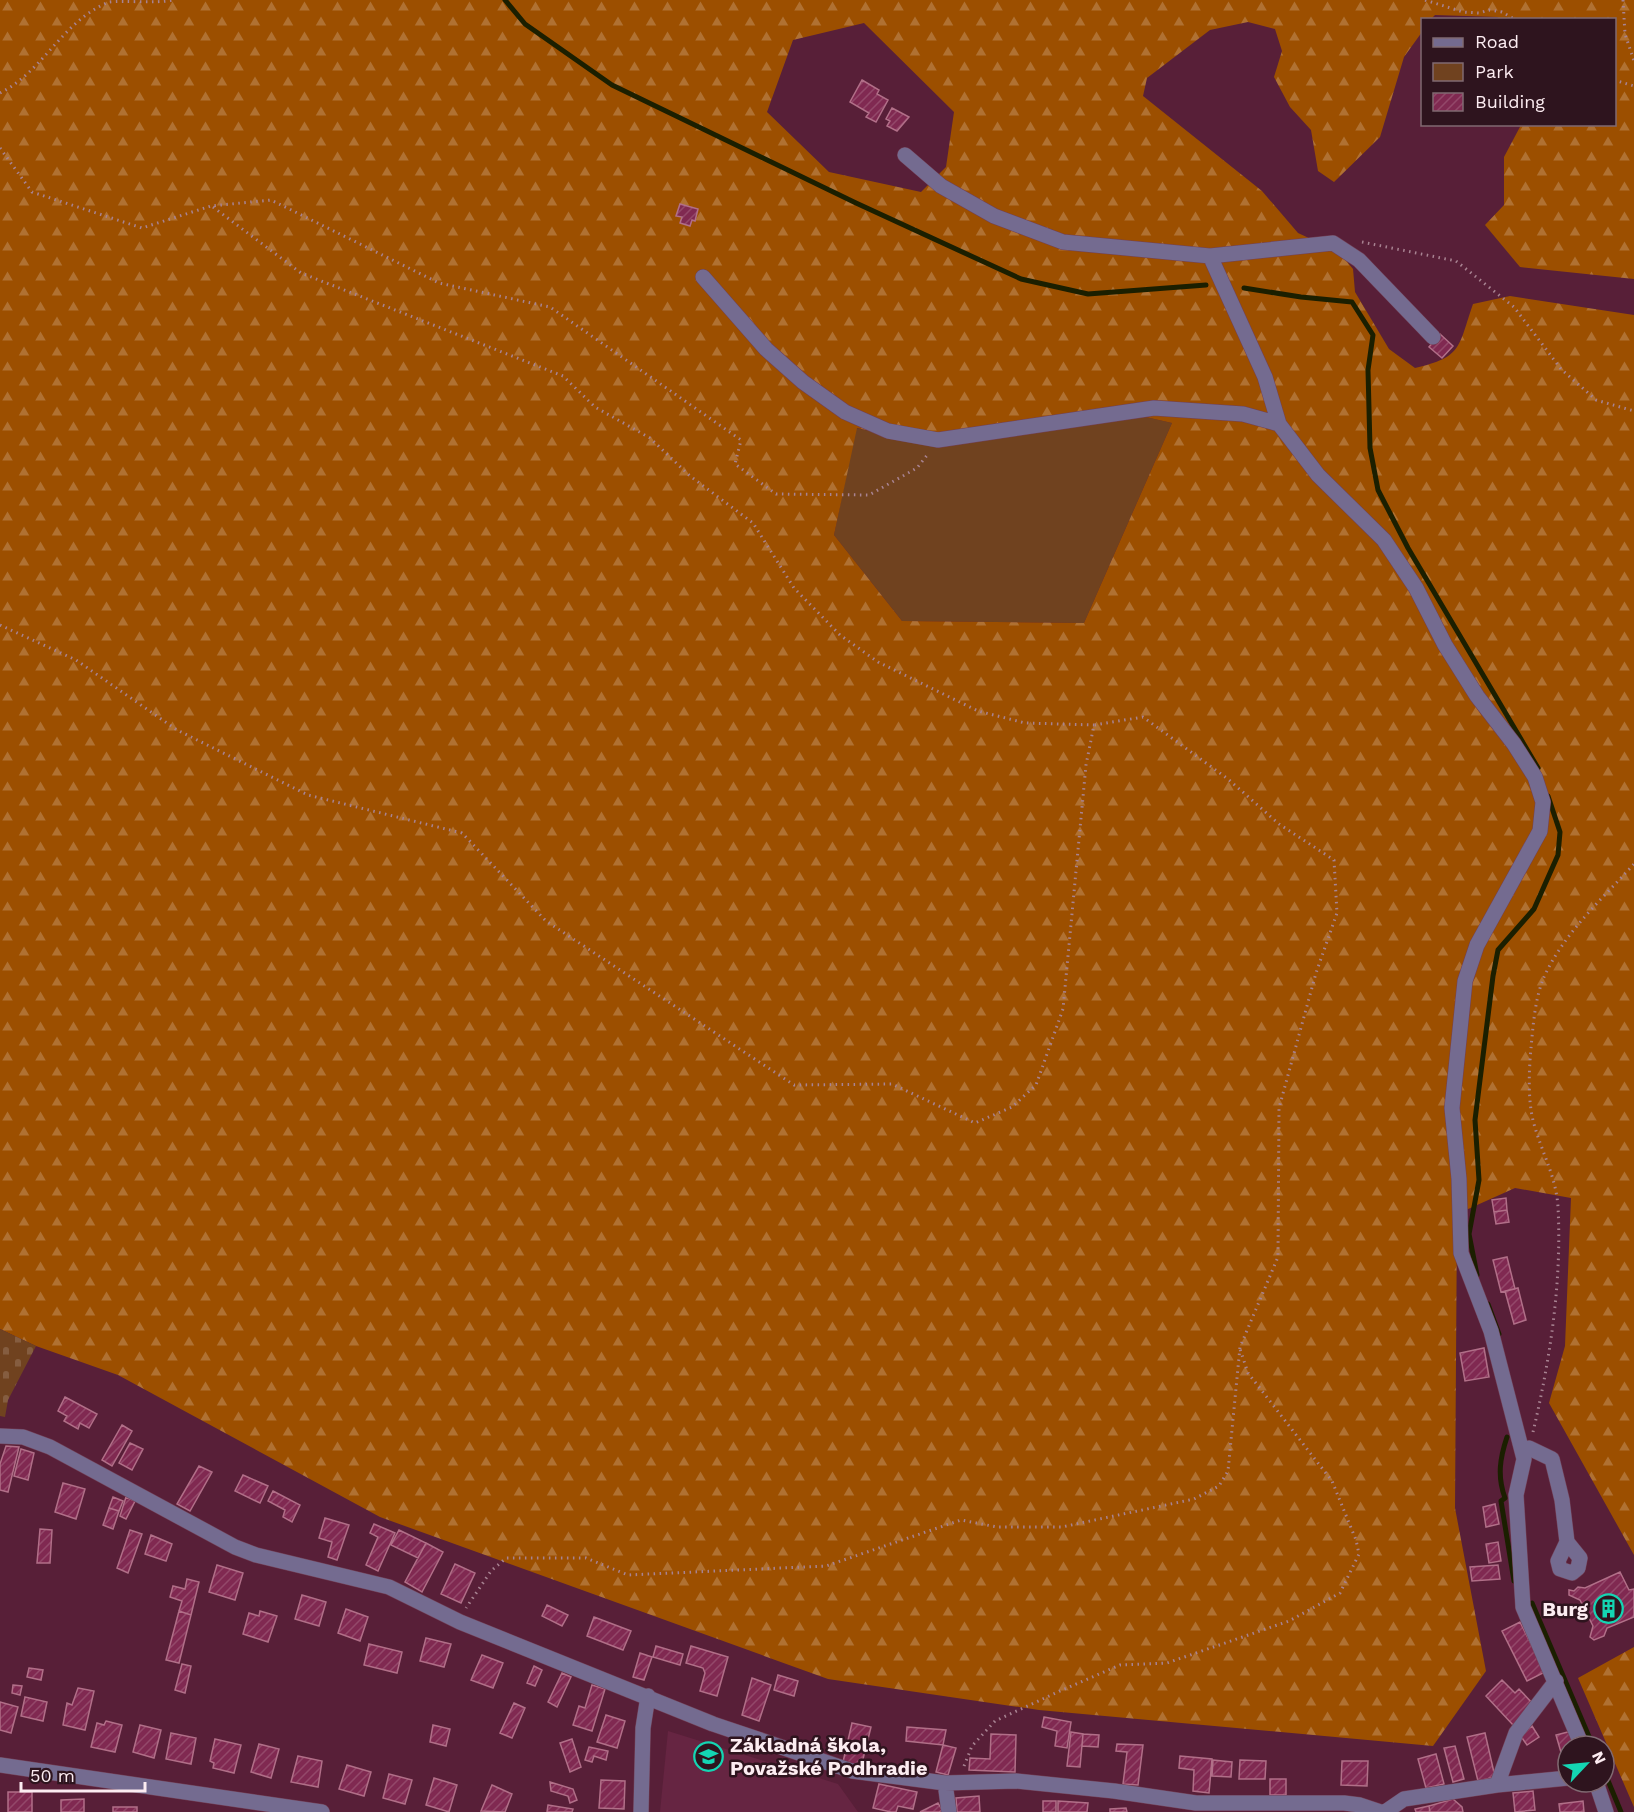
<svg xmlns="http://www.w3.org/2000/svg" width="1634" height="1812" font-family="'Work Sans',sans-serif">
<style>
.built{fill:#662542}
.green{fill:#70421f}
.forest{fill:url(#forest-firs);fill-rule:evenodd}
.cemetery{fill:url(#cemetery-stones)}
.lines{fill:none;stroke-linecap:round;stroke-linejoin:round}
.stream{stroke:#1b1f00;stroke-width:5}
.building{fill:url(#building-hatch);stroke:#b16f88;stroke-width:1.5}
.minor-casing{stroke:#724056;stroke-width:16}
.path{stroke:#a88392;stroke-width:3;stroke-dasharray:1.5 4.5;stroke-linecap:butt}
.minor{stroke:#746b90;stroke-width:15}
.labels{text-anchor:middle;stroke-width:5;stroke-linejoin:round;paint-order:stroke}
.poi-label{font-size:20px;font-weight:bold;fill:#fcecf1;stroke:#2e141e;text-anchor:end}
</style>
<defs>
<pattern id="forest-firs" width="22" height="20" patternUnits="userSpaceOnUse" patternTransform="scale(1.5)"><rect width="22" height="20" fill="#9c4f00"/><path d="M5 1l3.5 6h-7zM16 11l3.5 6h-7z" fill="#b07132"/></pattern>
<pattern id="cemetery-stones" width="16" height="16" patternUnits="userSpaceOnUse" patternTransform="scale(1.5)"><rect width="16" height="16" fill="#70421f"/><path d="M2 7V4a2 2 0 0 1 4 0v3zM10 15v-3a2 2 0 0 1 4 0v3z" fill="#855d40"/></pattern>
<pattern id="building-hatch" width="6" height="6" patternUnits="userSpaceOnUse" patternTransform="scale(1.5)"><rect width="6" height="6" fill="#802951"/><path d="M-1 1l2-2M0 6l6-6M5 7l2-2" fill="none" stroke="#93486a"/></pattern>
</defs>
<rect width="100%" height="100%" fill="#581f38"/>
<path class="built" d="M 668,1731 L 838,1784 L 858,1812 L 660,1812 Z"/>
<path class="green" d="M 1137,415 L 1172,423 L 1084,623 L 902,621 L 834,535 L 856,428 L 943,447 Z"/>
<path class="forest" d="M 0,0 L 1634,0 L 1634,279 L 1520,267 L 1485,225 L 1504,205 L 1504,157 L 1521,125 L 1614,124 L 1614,20 L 1503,20 L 1497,17 L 1435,15 L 1431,19 L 1422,20 L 1422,32 L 1404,57 L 1380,137 L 1334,182 L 1318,171 L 1311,130 L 1290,107 L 1274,77 L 1282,51 L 1275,29 L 1248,22 L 1210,30 L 1147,78 L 1143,96 L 1262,191 L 1298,233 L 1339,252 L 1353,269 L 1355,292 L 1389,349 L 1415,368 C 1463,357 1458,347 1473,304 L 1510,296 L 1634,315 L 1634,1555 L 1549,1403 L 1565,1346 L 1571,1198 L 1515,1188 L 1457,1214 L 1455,1508 L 1486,1671 L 1433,1746 L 1039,1710 L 828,1679 L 380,1517 L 118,1375 L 36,1346 L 0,1329 ZM 864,23 L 954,112 L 946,167 L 921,192 L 829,172 L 767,112 L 793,40 ZM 1137,415 L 1172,423 L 1084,623 L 902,621 L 834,535 L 857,428 L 943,447 Z
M 1634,1647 L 1634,1807 L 1578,1678 Z"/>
<path class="cemetery" d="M 0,1329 L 36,1346 L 8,1400 L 5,1417 L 0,1416 Z"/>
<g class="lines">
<path class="stream" d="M 505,0 L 525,24 L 612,85 L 856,203 L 1021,279 L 1088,294 L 1206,285
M 1244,288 L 1301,297 L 1352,302 L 1373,335 L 1368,370 L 1370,448 L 1378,490 L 1408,548 L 1538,768
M 1477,1275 L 1469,1234 L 1479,1180 L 1475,1120 L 1493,976 L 1498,950 L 1534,909 L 1558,855 L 1560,832 L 1548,796
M 1488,1304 L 1499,1334
M 1507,1437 C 1500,1458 1497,1476 1505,1498 L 1501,1501 L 1514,1581
M 1532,1603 L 1593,1746
M 1604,1771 L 1621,1812"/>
</g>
<path class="building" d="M 862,80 L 879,90 L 877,94 L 888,100 L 876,122 L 866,117 L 869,113 L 850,102 Z
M 892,108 L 909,117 L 897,131 L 887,126 L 890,121 L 886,119 Z
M 680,204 L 698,209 L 695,221 L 692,220 L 690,226 L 680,223 L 682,217 L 676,216 Z
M 1440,334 L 1453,346 L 1442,358 L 1429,347 Z
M 1506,1198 L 1507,1210 L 1494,1212 L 1492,1200 Z
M 1507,1210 L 1509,1222 L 1496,1224 L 1494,1212 Z
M 1507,1257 L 1515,1289 L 1501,1292 L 1493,1260 Z
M 1518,1288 L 1526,1320 L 1514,1324 L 1505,1291 Z
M 1484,1348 L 1489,1377 L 1465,1381 L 1460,1353 Z
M 65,1397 L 97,1414 L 89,1428 L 80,1423 L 78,1429 L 64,1421 L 67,1416 L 58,1411 Z
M 122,1425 L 132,1431 L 112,1466 L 102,1460 Z
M 130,1443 L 143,1449 L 132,1470 L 119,1463 Z
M 6,1446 L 19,1447 L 8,1492 L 0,1490 L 0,1464 Z
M 21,1449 L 34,1453 L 28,1480 L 14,1476 Z
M 199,1466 L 212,1472 L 190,1511 L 177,1504 Z
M 243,1475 L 268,1486 L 260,1503 L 235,1491 Z
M 63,1483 L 85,1489 L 76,1519 L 55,1512 Z
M 273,1491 L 300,1505 L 292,1522 L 283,1517 L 285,1510 L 268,1501 Z
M 113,1497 L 123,1501 L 119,1511 L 109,1508 Z
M 126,1497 L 135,1501 L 126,1519 L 120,1516 Z
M 1495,1504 L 1499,1524 L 1486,1527 L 1483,1507 Z
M 109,1508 L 119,1511 L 113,1529 L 103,1525 Z
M 325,1518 L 349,1525 L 337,1560 L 328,1557 L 332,1542 L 319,1538 Z
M 374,1524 L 395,1533 L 378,1571 L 366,1565 L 378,1537 L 370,1533 Z
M 40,1529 L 52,1530 L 50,1563 L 37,1563 Z
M 130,1530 L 142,1534 L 128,1573 L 117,1568 Z
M 399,1530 L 426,1543 L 418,1558 L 391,1545 Z
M 151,1535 L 172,1544 L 166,1561 L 145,1554 Z
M 1498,1542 L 1501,1561 L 1489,1563 L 1486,1544 Z
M 426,1543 L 443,1552 L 422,1592 L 405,1582 Z
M 455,1564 L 475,1573 L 461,1603 L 441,1594 Z
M 217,1565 L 243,1573 L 235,1600 L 209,1592 Z
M 1498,1565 L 1500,1579 L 1472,1581 L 1470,1567 Z
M 1620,1572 L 1629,1590 L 1634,1589 L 1634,1617 L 1607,1628 L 1604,1636 L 1594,1640 L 1590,1637 L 1593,1626 L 1580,1600 L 1569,1595 L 1569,1590 L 1574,1591 L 1578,1587 L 1585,1588 Z
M 187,1579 L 199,1582 L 191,1615 L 179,1611 L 182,1601 L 170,1597 L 173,1586 L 185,1589 Z
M 302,1595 L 326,1602 L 319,1626 L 295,1619 Z
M 547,1605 L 568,1615 L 562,1626 L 542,1616 Z
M 346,1609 L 368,1617 L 360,1641 L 338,1633 Z
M 179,1611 L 191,1615 L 179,1663 L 166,1660 Z
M 260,1611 L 277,1616 L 268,1642 L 243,1634 L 249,1613 L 259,1616 Z
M 594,1617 L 631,1631 L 623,1650 L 587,1636 Z
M 1520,1622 L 1545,1672 L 1527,1681 L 1502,1631 Z
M 426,1638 L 451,1644 L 444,1667 L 420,1661 Z
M 369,1644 L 402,1652 L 397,1673 L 364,1665 Z
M 656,1646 L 683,1654 L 680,1665 L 653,1657 Z
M 691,1646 L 728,1657 L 717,1696 L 700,1691 L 705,1673 L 703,1668 L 686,1663 Z
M 640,1653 L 652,1657 L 644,1680 L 633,1677 Z
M 482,1655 L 503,1663 L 493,1688 L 471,1680 Z
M 182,1664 L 191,1666 L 185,1693 L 175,1690 Z
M 534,1666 L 542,1670 L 535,1686 L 527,1683 Z
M 29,1668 L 43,1670 L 41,1680 L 27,1677 Z
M 562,1673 L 571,1677 L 557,1707 L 548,1702 Z
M 778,1675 L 798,1681 L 794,1696 L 774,1690 Z
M 752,1678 L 771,1685 L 759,1721 L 742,1715 Z
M 1502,1680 L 1515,1693 L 1519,1689 L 1534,1705 L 1513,1725 L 1486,1696 Z
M 13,1685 L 22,1686 L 20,1695 L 12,1693 Z
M 592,1685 L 605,1689 L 592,1731 L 573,1725 L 579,1706 L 585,1708 Z
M 78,1688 L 94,1691 L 85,1730 L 63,1725 L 67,1703 L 72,1705 Z
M 25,1697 L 47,1702 L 43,1721 L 21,1716 Z
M 0,1702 L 18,1707 L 11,1733 L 0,1730 Z
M 514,1703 L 525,1708 L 512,1738 L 500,1733 Z
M 606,1715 L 625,1721 L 617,1748 L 597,1742 Z
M 1044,1717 L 1071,1722 L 1067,1748 L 1055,1746 L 1057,1731 L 1042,1727 Z
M 106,1721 L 122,1725 L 115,1752 L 91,1747 L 97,1723 L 104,1725 Z
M 852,1723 L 871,1727 L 861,1767 L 843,1762 Z
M 140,1725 L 161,1730 L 154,1758 L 133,1752 Z
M 433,1725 L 450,1729 L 446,1746 L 430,1742 Z
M 1532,1726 L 1539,1737 L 1527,1745 L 1520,1735 Z
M 907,1727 L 946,1730 L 943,1745 L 906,1741 Z
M 1572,1731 L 1576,1746 L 1568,1746 L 1567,1773 L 1556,1735 Z
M 1071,1732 L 1083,1734 L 1080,1767 L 1067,1766 Z
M 171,1733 L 196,1738 L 191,1764 L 166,1759 Z
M 1485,1733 L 1495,1777 L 1478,1781 L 1467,1737 Z
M 991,1734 L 1016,1735 L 1015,1772 L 969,1770 L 970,1758 L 990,1759 Z
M 1083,1734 L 1099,1735 L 1098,1747 L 1082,1746 Z
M 215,1739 L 241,1745 L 234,1773 L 213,1768 L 214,1763 L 210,1761 Z
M 572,1739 L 581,1767 L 570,1772 L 560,1743 Z
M 259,1744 L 279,1749 L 271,1778 L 251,1772 Z
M 1117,1744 L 1143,1745 L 1138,1785 L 1123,1784 L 1127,1752 L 1116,1751 Z
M 943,1745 L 956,1748 L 948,1775 L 936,1772 Z
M 1455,1746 L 1464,1779 L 1453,1782 L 1444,1748 Z
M 589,1747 L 608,1751 L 606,1760 L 594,1756 L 592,1762 L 585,1760 Z
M 1436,1754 L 1444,1784 L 1426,1788 L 1418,1759 Z
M 298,1756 L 322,1761 L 318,1787 L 291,1782 Z
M 1180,1756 L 1212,1759 L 1209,1793 L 1193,1791 L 1194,1770 L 1179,1768 Z
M 1213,1760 L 1232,1762 L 1231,1777 L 1212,1776 Z
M 1240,1760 L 1266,1761 L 1265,1779 L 1239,1779 Z
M 1342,1761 L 1368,1761 L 1367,1786 L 1341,1785 Z
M 347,1765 L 371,1772 L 364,1796 L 339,1789 Z
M 389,1774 L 412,1780 L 405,1804 L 383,1798 Z
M 434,1778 L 457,1785 L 449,1812 L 426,1805 Z
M 1270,1779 L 1286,1779 L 1286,1795 L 1270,1795 Z
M 601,1780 L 625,1781 L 624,1809 L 599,1808 Z
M 550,1782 L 573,1789 L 577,1800 L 570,1803 L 568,1796 L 551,1791 Z
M 879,1784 L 917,1792 L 913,1809 L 898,1806 L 896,1812 L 891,1812 L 873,1808 Z
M 492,1785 L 512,1794 L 505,1812 L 481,1811 Z
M 1533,1791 L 1535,1810 L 1515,1812 L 1513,1793 Z
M 8,1792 L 32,1792 L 32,1812 L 8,1812 Z
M 979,1796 L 980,1812 L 957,1812 L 956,1798 Z
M 84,1799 L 84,1812 L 61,1812 L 61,1800 Z
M 1453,1799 L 1462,1807 L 1463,1812 L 1430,1812 L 1429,1806 Z
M 1043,1801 L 1056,1801 L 1056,1812 L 1043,1812 Z
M 1058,1801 L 1088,1803 L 1087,1812 L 1058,1812 Z
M 1583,1801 L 1584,1812 L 1560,1812 L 1559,1804 Z
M 938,1803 L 942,1810 L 939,1812 L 920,1812 Z
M 548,1805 L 573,1809 L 572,1812 L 547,1812 Z
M 1429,1806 L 1430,1812 L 1416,1812 L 1415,1809 Z
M 113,1807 L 137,1807 L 137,1812 L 113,1812 Z
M 1126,1808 L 1127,1812 L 1110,1812 L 1110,1809 Z"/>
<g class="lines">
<defs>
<path id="minor" d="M 905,155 L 941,186 L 994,216 L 1063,242 L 1210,256 L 1265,377 L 1279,424
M 1210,256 L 1333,243 L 1359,260 L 1433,337
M 703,277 L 766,349 L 803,382 L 845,412 L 888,431 L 938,440 L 1154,408 L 1243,414 L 1279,424 L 1318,475 L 1384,540 L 1416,588 L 1445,645 L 1477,696 L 1514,744 L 1535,777 L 1543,802 L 1540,831 L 1477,945 L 1465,981 L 1452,1108 L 1459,1179 L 1461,1253 L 1491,1331 L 1524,1459 L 1516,1495 L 1523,1607 L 1582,1746
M 0,1436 L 23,1437 L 50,1447 L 235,1547 L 256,1555 L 389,1587 L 460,1622 L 713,1724 L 852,1771 L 945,1783 L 1016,1781 L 1114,1791 L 1196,1803 L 1344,1803 L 1360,1805 L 1381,1812
M 1529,1448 L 1552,1459 L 1562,1500 L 1567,1542 L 1580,1558 L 1578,1568 L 1572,1573 L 1560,1569 L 1558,1561 L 1567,1542
M 0,1765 L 322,1812
M 1596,1782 L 1606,1812
M 945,1783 L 949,1812
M 1497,1785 L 1516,1733 L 1556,1681
M 641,1812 L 643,1728 L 648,1696
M 1385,1812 L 1404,1799 L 1497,1785 L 1568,1778"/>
</defs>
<use href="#minor" class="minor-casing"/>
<path class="path" d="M 1425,0 L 1463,12 L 1479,13 L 1489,10 L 1502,12 L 1516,20
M 1623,0 L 1625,34 L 1634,61
M 1614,80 L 1634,86
M 0,93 C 44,71 62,21 109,2 C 124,0 154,4 173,0
M 0,148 L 32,192 L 142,228 L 211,206 L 271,200 L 439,283 L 550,307 L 741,440 L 735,464 L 776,494 L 869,495 L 917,468 L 928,454
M 213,207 L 301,273 L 563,376 L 595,407 L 650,438 L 690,476 L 753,523 L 794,588 L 840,635 L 878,662 L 978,711 L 1025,723 L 1094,725
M 1362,242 L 1456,261 L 1514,307 L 1561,369 L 1596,400 L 1634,411
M 0,625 L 76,660 L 177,730 L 308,795 L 462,833 L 546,921 L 794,1085 L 892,1084 L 975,1123 L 1012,1107 L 1036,1085 L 1063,1009 L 1086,765 L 1094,725 L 1143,717 L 1228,779 L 1279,824 L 1334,860 L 1337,913 L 1316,973 L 1279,1108 L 1278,1257 L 1240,1347 L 1228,1471 L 1219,1486 L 1194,1499 L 1062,1527 L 997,1527 L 961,1520 L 826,1566 L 628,1575 L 586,1558 L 506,1558 L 491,1571 L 466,1608
M 1533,1432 C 1550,1360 1562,1282 1558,1207 C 1556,1174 1539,1148 1532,1116 C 1528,1094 1529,1071 1531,1048 C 1533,1026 1535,998 1544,977 C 1564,933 1602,899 1634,864
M 964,1766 L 972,1746 L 995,1721 L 1060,1691 L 1120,1665 L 1167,1663 L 1289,1621 L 1340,1593 L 1359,1554 L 1356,1540 L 1332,1481 L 1248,1373 L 1240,1349"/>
<use href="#minor" class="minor"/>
</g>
<defs>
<symbol id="building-ring" viewBox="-11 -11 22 22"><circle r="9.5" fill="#2e141e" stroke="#14d5b3" stroke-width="1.5"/><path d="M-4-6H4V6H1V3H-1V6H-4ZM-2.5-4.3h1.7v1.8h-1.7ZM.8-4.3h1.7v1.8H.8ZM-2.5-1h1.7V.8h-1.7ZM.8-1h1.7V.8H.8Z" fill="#14d5b3"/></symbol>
<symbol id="school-ring" viewBox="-11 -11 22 22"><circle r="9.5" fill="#2e141e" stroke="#14d5b3" stroke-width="1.5"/><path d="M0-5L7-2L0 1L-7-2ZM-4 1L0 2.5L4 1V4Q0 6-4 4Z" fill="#14d5b3"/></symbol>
</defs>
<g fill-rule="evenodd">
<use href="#building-ring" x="1592" y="1592" width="33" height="33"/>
<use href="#school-ring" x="692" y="1740" width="33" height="33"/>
</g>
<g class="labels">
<g class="poi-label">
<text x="1588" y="1616">Burg</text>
<text x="730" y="1752" text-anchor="start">Základná škola,<tspan x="730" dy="23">Považské Podhradie</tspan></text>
</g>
</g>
<rect x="1421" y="18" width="195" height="108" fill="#2e141e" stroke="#806a72" stroke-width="1.5"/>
<rect x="1433" y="38" width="30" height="9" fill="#746b90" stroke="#806a72" stroke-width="1.5"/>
<text x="1475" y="48" font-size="18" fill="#fcecf1">Road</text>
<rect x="1433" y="63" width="30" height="18" fill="#70421f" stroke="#806a72" stroke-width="1.5"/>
<text x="1475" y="78" font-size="18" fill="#fcecf1">Park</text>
<rect x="1433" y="93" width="30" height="18" fill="url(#building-hatch)" stroke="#806a72" stroke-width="1.5"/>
<text x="1475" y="108" font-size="18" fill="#fcecf1">Building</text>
<g transform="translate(1586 1764) rotate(64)"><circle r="28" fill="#2e141e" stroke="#806a72" stroke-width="1.5"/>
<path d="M0-4.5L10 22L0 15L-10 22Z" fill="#14d5b3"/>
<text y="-9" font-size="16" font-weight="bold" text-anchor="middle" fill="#fcecf1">N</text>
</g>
<path d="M21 1782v9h124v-9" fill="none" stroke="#fcecf1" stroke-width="3"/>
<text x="30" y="1782" font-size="18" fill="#fcecf1" stroke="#2e141e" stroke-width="4.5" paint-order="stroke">50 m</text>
</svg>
